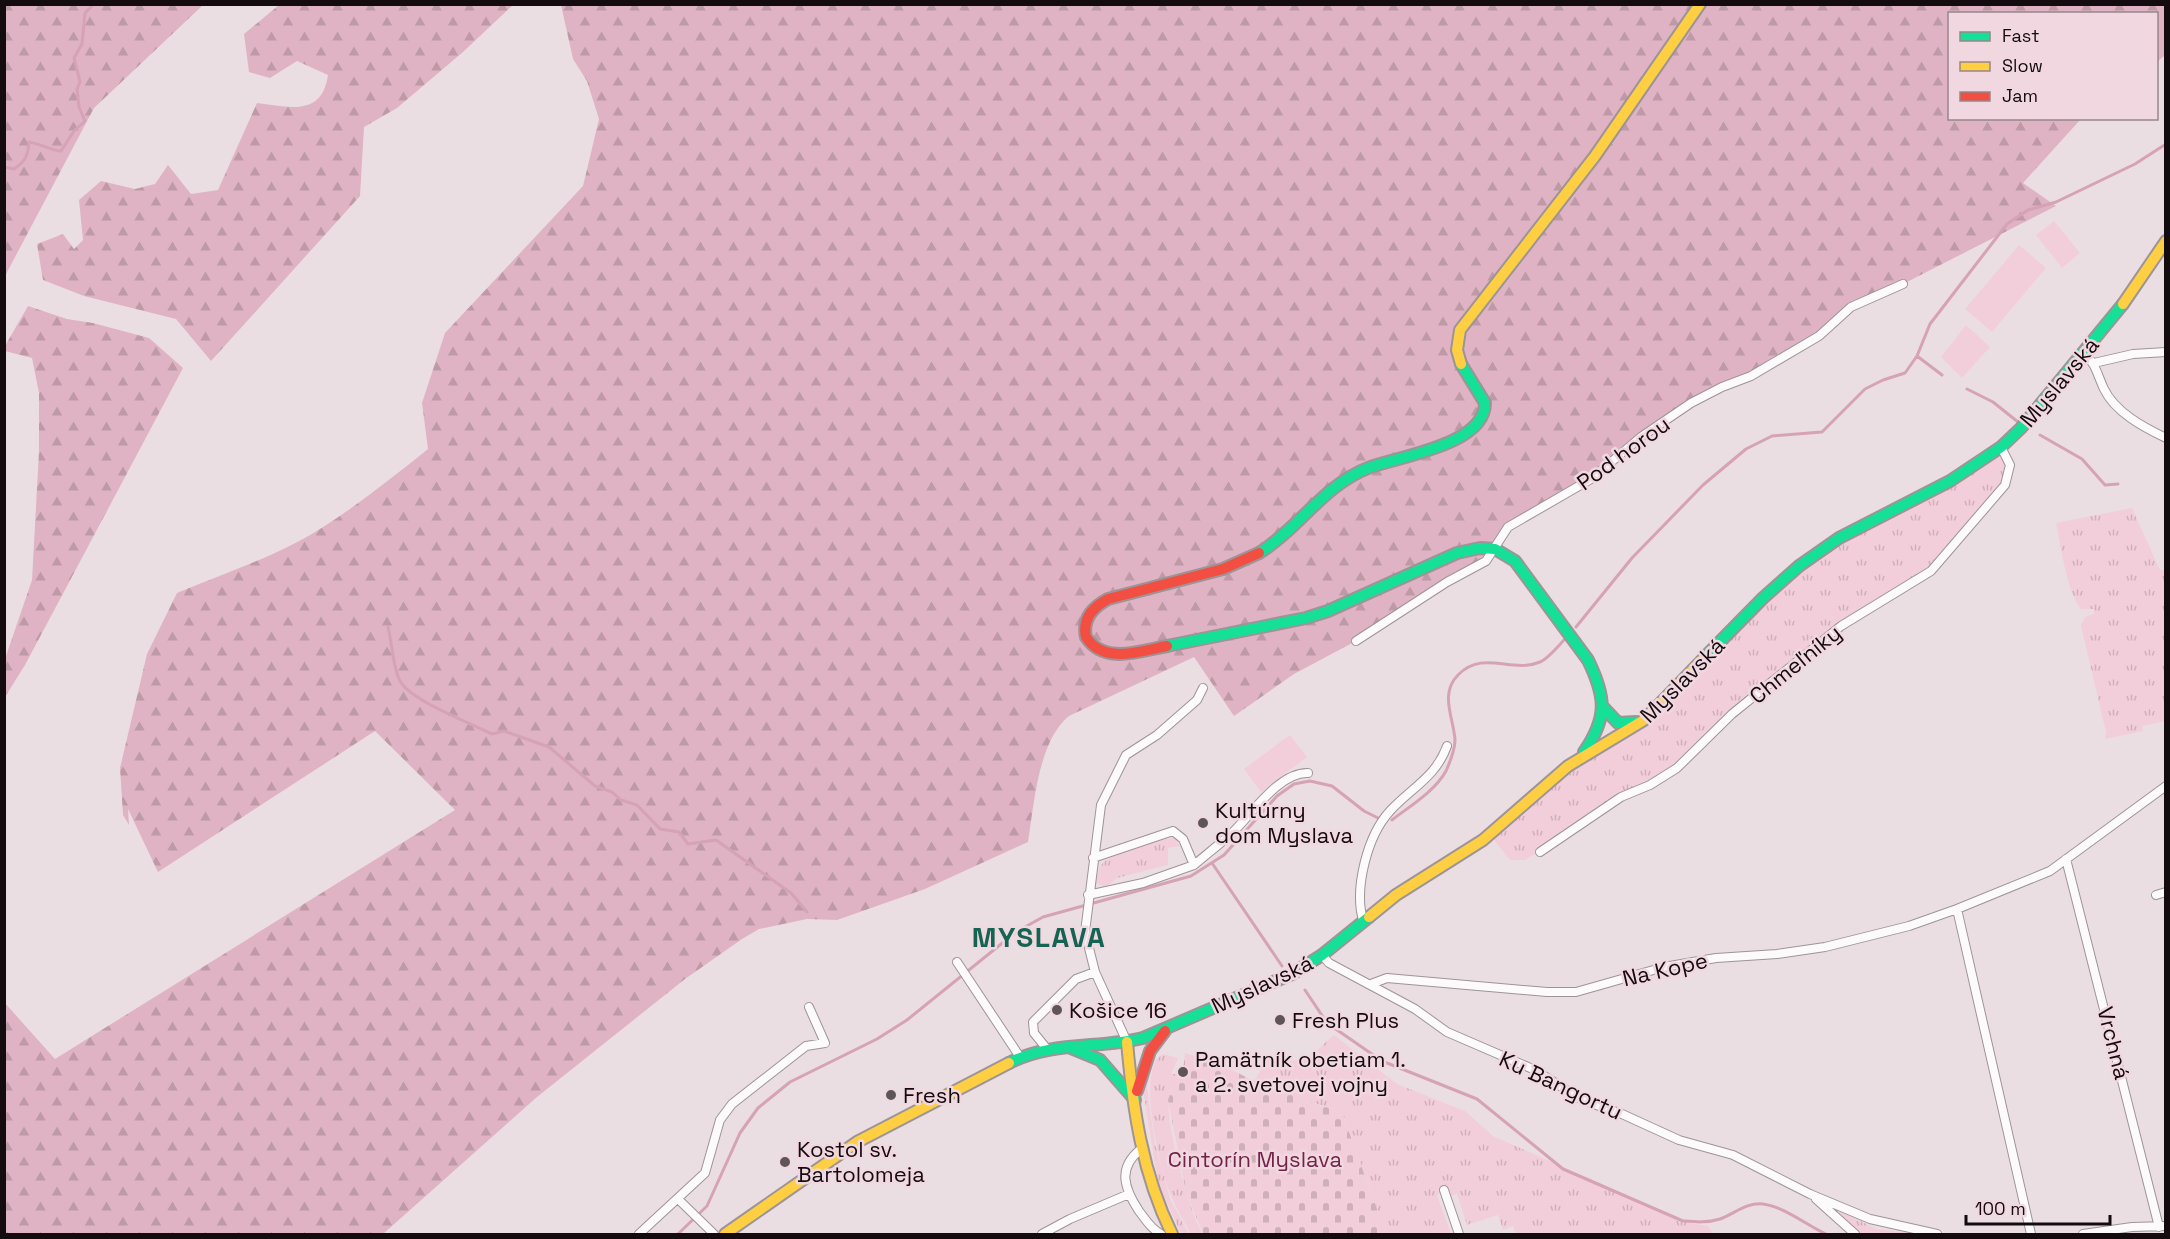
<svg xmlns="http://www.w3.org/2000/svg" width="2170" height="1239" font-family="'Space Grotesk',sans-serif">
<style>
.grass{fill:url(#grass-tufts)}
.forest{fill:url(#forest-firs)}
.cemetery{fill:url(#cemetery-stones)}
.green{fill:#f2ceda}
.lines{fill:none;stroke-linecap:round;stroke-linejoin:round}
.stream{stroke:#d6a2b5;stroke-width:3}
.street-casing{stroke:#9d9497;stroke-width:10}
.fast-casing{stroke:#9d9497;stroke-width:14}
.slow-casing{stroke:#9d9497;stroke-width:14}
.jam-casing{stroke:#9d9497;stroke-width:14}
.street{stroke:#fcfafb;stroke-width:8}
.fast{stroke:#16e098;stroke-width:10}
.slow{stroke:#ffcf43;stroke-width:10}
.jam{stroke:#f24e42;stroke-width:10}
.poi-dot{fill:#5f5558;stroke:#f1d8e0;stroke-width:2}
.labels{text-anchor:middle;stroke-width:5;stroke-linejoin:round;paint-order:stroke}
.street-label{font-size:22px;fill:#130b0e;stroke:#f1d8e0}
.poi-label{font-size:22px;fill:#130b0e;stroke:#f1d8e0;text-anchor:start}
.park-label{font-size:22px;fill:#732248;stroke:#f1d8e0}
.district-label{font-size:28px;font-weight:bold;letter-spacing:1.5px;fill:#136452;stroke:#f1d8e0}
</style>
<defs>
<pattern id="grass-tufts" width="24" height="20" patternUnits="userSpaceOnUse" patternTransform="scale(1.5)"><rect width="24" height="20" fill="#f2ceda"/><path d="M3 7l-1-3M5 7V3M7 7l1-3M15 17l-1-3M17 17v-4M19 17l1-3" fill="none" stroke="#cfb0ba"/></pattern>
<pattern id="forest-firs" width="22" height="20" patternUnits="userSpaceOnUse" patternTransform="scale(1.5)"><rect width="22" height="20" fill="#dfb3c3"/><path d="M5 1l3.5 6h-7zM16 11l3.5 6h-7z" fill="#be99a6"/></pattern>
<pattern id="cemetery-stones" width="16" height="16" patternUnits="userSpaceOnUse" patternTransform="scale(1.5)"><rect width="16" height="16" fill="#f2ceda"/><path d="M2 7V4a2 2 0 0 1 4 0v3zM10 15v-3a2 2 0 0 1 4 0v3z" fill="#cfb0ba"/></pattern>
</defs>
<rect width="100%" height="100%" fill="#ebdee2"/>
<path class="grass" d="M 2001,447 L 2009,474 L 1931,571 L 1871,605 L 1752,699 L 1692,755 L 1525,860 L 1510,860 L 1489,834 L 1527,800 L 1627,731 L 1799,566 Z
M 2132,508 L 2160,570 L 2165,570 L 2165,721 L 2142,726 L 2143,731 L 2105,739 L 2106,732 L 2081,626 L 2085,617 L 2094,614 L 2094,609 L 2081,609 C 2067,593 2061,546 2056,523 Z
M 1175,838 L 1180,846 L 1168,848 L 1168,865 L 1117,878 L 1106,887 L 1096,883 C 1097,876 1098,867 1104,862 C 1114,853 1162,837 1175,838 Z
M 1334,1035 L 1397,1084 L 1465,1111 L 1493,1136 L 1604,1185 L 1623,1196 L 1690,1223 L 1708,1226 L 1713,1234 L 1516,1234 L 1513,1226 L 1503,1230 L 1498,1215 L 1467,1225 L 1457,1194 L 1450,1196 L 1447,1188 L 1437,1195 L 1451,1234 L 1386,1234 L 1341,1110 C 1311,1105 1284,1090 1254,1081 L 1270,1055 L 1277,1061 C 1286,1060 1304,1062 1312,1055 C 1319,1050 1325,1042 1334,1035 Z
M 1156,1049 L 1147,1088 L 1155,1144 L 1170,1199 L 1189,1234 L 1180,1232 L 1158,1182 L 1143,1090 L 1145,1074 Z
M 1164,1054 L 1178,1058 L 1171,1074 L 1181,1074 C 1176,1081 1171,1089 1169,1099 C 1165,1121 1190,1215 1203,1234 L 1191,1234 C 1181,1217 1171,1199 1165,1179 C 1158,1157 1136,1064 1164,1054 Z
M 1817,1198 L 1876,1229 L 1921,1234 L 1858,1234 Z"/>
<path class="forest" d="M 5,4 L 203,5 L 94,108 L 5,276 Z
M 279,5 L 513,5 L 463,52 L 397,108 L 364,127 L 360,196 L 211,361 L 176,319 L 84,296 L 43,280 L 37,244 L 63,234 L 74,249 L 83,240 L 79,200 L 101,181 L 135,189 L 155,184 L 168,165 L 191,194 L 218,190 L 257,103 C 289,107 322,117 328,75 L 297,61 L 270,78 L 249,72 L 244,34 Z
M 561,5 L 2165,5 L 2165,55 L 2157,62 L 2156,14 L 1950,14 L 1950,118 L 2081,119 L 2023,183 L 2056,206 L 1903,284 L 1851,307 L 1819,336 L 1691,403 L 1591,479 L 1508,527 L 1486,561 L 1356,641 L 1294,674 L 1234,716 L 1194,657 L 1069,716 C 1038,741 1034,805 1028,842 L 925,889 L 837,920 L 807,919 L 759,929 L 742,939 L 685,979 L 537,1097 L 383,1234 L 5,1234 L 4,1002 L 55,1059 L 455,810 L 375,731 L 158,872 L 128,809 L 129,825 L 123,815 L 120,768 L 147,654 L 177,593 C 225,573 277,556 320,529 C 358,505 393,477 428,449 L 422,403 L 445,333 L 583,186 L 599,119 L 587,81 L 573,59 Z
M 28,306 L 67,319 L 93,323 L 149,338 L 183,368 L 25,665 L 5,697 L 5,659 L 32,580 L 39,451 L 39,393 L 32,358 L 5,351 L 5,346 Z"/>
<path class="cemetery" d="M 1185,1053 L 1220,1064 L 1254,1081 L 1285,1090 L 1320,1106 L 1341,1110 L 1386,1234 L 1203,1234 L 1186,1192 L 1168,1100 L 1174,1084 L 1183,1071 Z"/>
<path class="green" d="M 2054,221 L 2080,253 L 2062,268 L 2036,235 Z
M 2019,245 L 2046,268 L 1992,332 L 1965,309 Z
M 1966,325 L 1990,347 L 1962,378 L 1941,357 Z
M 1290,735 L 1307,757 L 1261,792 L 1244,769 Z"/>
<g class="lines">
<path class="stream" d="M 4,167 L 14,169 C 26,161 28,155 29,142 C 41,144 50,150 61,151 L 74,131 L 85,121 L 79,107 L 77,89 L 80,82 L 74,58 L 82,44 L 85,13 L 94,4
M 1917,356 L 1942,375
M 1967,389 L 1993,402 L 2018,422
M 2040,435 L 2082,459 L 2105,485 L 2118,484
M 388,627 C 392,643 393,668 400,681 C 410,700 470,723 492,734 L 504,731 L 549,747 L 595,786 L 612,792 L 621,800 L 637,805 L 660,829 L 679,832 L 688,844 L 716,840 L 791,893 L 807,912
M 1576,627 L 1632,558 L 1703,485 L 1746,449 L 1772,436 L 1822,432 L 1865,389 L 1883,380 L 1905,373 L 1917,356 L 1930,324 L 2007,224 L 2028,210 L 2056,202 L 2135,164 L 2166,144
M 1392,820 C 1410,806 1435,791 1446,771 C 1450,762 1455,750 1455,740 C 1454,719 1439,694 1458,675 C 1483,649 1512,674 1540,662 C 1549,658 1557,647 1564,640
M 1212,863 L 1282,966
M 1305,990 L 1327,1023 L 1382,1061 L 1477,1099 L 1563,1169 L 1683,1221 C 1696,1222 1707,1223 1720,1219 C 1734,1214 1747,1202 1763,1204 C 1785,1207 1806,1225 1826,1234
M 678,1234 L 707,1206 L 740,1133 L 758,1108 L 790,1082 L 877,1039 L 907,1020 L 1016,932 L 1043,917 L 1191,876 L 1224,855 L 1277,796 L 1294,784 L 1310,781 L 1332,786 L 1364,811 L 1378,818"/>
<defs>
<path id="street" d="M 2084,353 C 2096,364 2097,374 2104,389 C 2115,412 2143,427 2166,438
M 2094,363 L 2133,354 L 2166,352
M 1356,641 L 1447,582 L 1486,561 L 1508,527 L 1591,479 L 1641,437 L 1691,403 L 1722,387 L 1751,376 L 1819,336 L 1851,307 L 1903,284
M 1540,852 L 1621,797 L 1650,785 L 1677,768 L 1732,714 L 1841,626 L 1931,571 L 2005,485 L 2010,465 L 2001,447
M 2066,859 L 2159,1227
M 1194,865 C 1207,854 1220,844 1233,832 C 1252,814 1279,772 1308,773
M 1088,895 L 1143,883 L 1194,865 L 1183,839 L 1173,831 L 1093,858
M 2156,895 L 2166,892
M 1957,909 L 2050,871 L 2166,786
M 1363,920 C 1354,889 1367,836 1390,811 C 1411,788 1436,777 1447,746
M 1322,955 L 1329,963 L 1415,1009 L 1447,1032 L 1535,1070 L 1582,1100 L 1622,1114 L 1679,1140 L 1733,1155 L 1810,1194 L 1870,1219 L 1937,1234
M 957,962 L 1020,1057
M 1371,984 L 1387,978 L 1547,992 L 1576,992 L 1664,967 L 1716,958 L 1777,954 L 1825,947 L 1909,926 L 1957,909 L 2031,1234
M 1127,1042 L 1095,972 L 1085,932 L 1101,805 L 1126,755 L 1157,735 L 1197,700 L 1203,688
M 1047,1049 L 1034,1033 L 1033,1022 L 1076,979 L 1095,972
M 1141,1149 C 1117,1168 1124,1188 1139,1211 C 1146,1220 1151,1229 1161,1234
M 1444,1190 L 1459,1234
M 678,1199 L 714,1234
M 1816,1199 L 1855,1234
M 639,1234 L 705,1173 L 720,1120 L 732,1104 L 806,1046 L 825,1043 L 809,1007
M 1042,1234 L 1070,1219 L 1129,1194
M 2083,1234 L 2132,1227 L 2166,1226"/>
<path id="fast" d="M 1259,553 C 1298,529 1324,485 1368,468 C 1400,456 1485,445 1485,403 L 1461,364
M 1167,646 L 1306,618 L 1328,611 L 1457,553 L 1480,548 L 1495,549 L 1515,561 L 1588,660 C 1606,697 1608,717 1584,752
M 1705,657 L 1763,598 L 1799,566 L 1839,538 L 1950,481 L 2001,447 L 2021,428 L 2123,304
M 1604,708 L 1618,723 L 1636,722
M 1071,1048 L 1100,1060 L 1135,1100
M 1009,1063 C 1051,1041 1098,1049 1143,1038 L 1292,974 L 1322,955 L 1369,917"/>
<path id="slow" d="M 2123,304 L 2166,241
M 1461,364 L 1457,350 L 1460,330 L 1595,156 L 1700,4
M 1369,917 L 1396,895 L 1483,840 L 1568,766 L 1644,720 L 1705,657
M 1127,1042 C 1133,1109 1142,1173 1172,1234
M 725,1234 L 857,1142 L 1009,1063"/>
<path id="jam" d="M 1167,646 C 1140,651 1104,665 1086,637 C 1082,619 1093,607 1108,599 L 1223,569 L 1259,553
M 1137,1091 L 1150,1051 L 1165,1031"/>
</defs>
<use href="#street" class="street-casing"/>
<use href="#fast" class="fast-casing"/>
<use href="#slow" class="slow-casing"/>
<use href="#jam" class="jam-casing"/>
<use href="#street" class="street"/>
<use href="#fast" class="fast"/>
<use href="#slow" class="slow"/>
<use href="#jam" class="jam"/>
</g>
<g class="poi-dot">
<circle cx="1203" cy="823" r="6"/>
<circle cx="1057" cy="1010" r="6"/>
<circle cx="1280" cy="1020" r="6"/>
<circle cx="1183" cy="1072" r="6"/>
<circle cx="891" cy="1095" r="6"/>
<circle cx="785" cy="1162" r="6"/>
</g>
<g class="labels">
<g class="street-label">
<text transform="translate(2059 382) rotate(-50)" y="8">Myslavská</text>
<text transform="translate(1623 453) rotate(-36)" y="8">Pod horou</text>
<text transform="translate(1795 664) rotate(-39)" y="8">Chmeľníky</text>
<text transform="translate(1682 680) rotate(-45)" y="8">Myslavská</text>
<text transform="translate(1665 969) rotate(-13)" y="8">Na Kope</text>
<text transform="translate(1262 984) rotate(-25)" y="8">Myslavská</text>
<text transform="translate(2114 1043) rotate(76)" y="8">Vrchná</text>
<text transform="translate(1561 1085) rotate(25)" y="8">Ku Bangortu</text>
</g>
<g class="poi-label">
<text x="1215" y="818">Kultúrny<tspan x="1215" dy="25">dom Myslava</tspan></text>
<text x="1069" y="1018">Košice 16</text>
<text x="1292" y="1028">Fresh Plus</text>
<text x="1195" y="1067">Pamätník obetiam 1.<tspan x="1195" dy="25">a 2. svetovej vojny</tspan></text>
<text x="903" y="1103">Fresh</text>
<text x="797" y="1157">Kostol sv.<tspan x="797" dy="25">Bartolomeja</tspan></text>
</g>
<g class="park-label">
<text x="1255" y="1167">Cintorín Myslava</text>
</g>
<g class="district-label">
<text x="1039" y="947">MYSLAVA</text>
</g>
</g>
<rect width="2170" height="1239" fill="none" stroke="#130b0e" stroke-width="12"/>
<rect x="1948" y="12" width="210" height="108" fill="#f1d8e0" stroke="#98868c" stroke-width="1.5"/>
<rect x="1960" y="32" width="30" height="9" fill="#16e098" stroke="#98868c" stroke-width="1.5"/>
<text x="2002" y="42" font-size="18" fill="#130b0e">Fast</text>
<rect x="1960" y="62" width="30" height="9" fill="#ffcf43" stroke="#98868c" stroke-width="1.5"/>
<text x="2002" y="72" font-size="18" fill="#130b0e">Slow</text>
<rect x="1960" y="92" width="30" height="9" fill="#f24e42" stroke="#98868c" stroke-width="1.5"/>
<text x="2002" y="102" font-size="18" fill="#130b0e">Jam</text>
<path d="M1966 1215v9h144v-9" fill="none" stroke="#130b0e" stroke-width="3"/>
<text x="1975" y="1215" font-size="18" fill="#130b0e" stroke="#f1d8e0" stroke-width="4.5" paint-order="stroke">100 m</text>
</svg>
